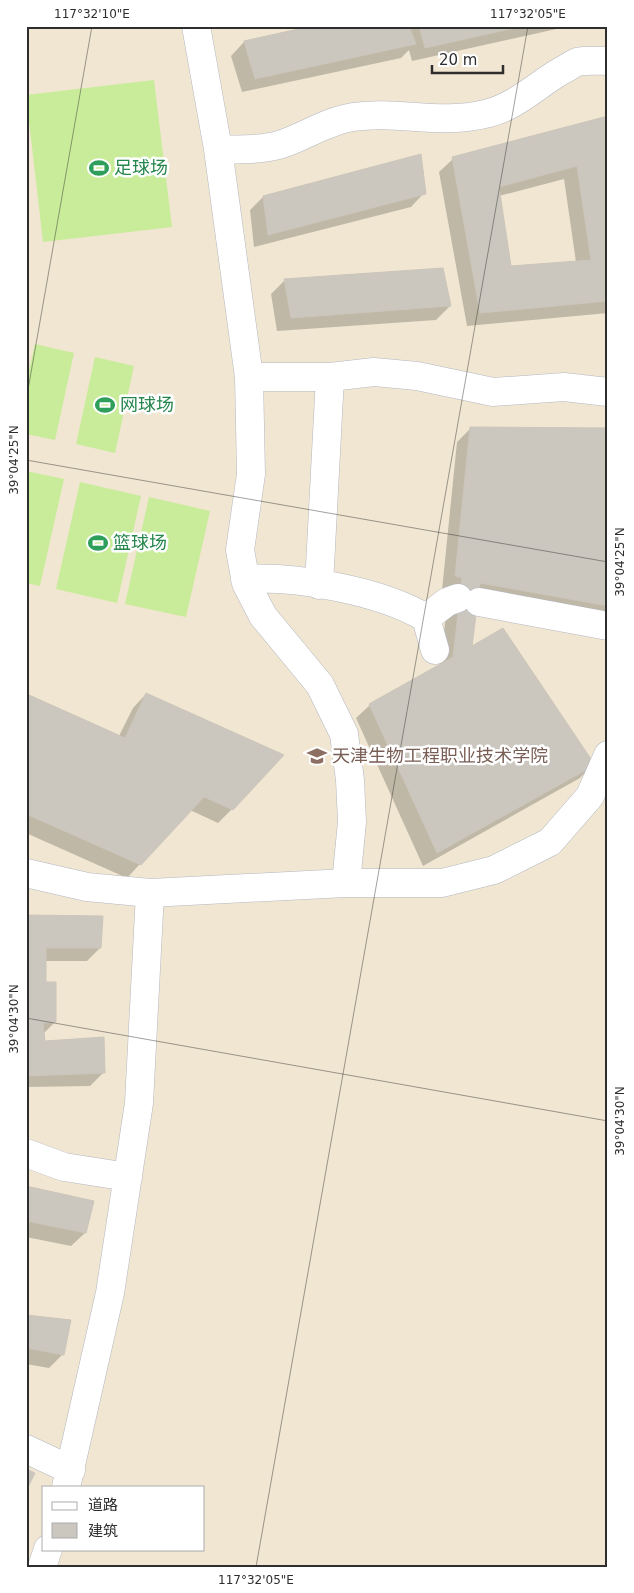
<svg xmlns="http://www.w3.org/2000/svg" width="634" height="1593" font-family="'DejaVu Sans','Noto Sans SC',sans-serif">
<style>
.education{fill:#f0e6d1;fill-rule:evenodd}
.pitch{fill:#c9ec9a}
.shadow{fill:#0003;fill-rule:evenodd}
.building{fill:#cbc7bf;stroke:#cbc5ba;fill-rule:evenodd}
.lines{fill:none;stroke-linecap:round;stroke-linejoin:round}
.minor-casing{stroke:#b4b7c1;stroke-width:29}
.minor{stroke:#fff;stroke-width:28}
.ticks{fill:none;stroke:#2e2e2e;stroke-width:1;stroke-opacity:0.45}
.labels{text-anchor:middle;stroke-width:5;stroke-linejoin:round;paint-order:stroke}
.leisure-label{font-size:18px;fill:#27864d;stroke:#fff;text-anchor:start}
.education-label{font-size:18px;fill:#785e54;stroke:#fff;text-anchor:start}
.neatline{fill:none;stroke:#2e2e2e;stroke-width:2}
.ticks-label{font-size:12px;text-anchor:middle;fill:#2e2e2e}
</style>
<rect width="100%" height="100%" fill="#efe9e1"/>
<path class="education" d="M 26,26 L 608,26 L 608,1567 L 26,1567 ZM 44,1487 L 204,1487 L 204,1549 L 44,1549 Z"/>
<path class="pitch" d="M 154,80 L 172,227 L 43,242 L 26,95 Z
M 35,344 L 74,353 L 55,440 L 26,434 L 26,383 Z
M 95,357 L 134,366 L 115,453 L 76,444 Z
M 26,471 L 64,479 L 40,586 L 26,583 Z
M 80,482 L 141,496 L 117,603 L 56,589 Z
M 149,497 L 210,511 L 186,617 L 125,604 Z"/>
<path class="shadow" d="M 318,26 L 570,26 L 412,61 L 409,50 L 401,58 L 242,92 L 231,56 L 244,42 Z
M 608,119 L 608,313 L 467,326 L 439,172 L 453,159 ZM 564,179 L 576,262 L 510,267 L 499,196 Z
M 424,193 L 411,207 L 254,247 L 250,210 L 263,197 Z
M 442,269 L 450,306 L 436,320 L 277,331 L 271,294 L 284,281 Z
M 471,428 L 608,429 L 608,611 L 599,620 L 477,598 L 470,648 L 593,764 L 580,778 L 423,866 L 356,718 L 370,705 L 440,665 L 449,591 L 442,590 L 457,442 Z
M 146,694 L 232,809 L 218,823 L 190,810 L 127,878 L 26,833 L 26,700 L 30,696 L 119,736 L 133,708 Z
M 26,917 L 100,948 L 87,961 L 45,961 L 45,983 L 55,1022 L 43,1034 L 44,1042 L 104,1072 L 90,1086 L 26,1087 Z
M 26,1187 L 85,1233 L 71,1246 L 26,1237 Z
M 26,1316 L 63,1354 L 49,1368 L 26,1364 Z"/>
<path class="building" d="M 312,26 L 409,26 L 416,44 L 255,79 L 244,41 Z
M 419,26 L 524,26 L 425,48 Z
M 608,116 L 608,301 L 480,313 L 452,157 ZM 577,166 L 591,260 L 511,266 L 499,187 Z
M 421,154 L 426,194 L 268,235 L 263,196 Z
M 443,268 L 451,306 L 291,318 L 284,279 Z
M 470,427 L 608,428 L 608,606 L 480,583 L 472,646 L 503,628 L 595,765 L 437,853 L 369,704 L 453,657 L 462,578 L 455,576 Z
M 146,693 L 284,755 L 233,810 L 204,797 L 141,865 L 26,814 L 26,702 L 29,695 L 125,738 Z
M 26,915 L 103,916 L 101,948 L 46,948 L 46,982 L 56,982 L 56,1022 L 43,1023 L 45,1041 L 104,1037 L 105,1073 L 26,1076 Z
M 26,1186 L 94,1201 L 86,1233 L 26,1221 Z
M 26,1315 L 71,1320 L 64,1355 L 26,1348 Z
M 26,1469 L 35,1473 L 26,1491 Z"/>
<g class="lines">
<defs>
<path id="minor" d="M 196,26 L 218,149 L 249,377 L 251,474 L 240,550 L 246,583 L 263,616 L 320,685 L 344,734 L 350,780 L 352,822 L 346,883
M 218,149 C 238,150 263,150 282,144 C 306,136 327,121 353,117 C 400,110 440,126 489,113 C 516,106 537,85 561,71 C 566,69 572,64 577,62 C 587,60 598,61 608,61
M 249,377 L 330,377 L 374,372 L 417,376 L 493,392 L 564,387 L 608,392
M 245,579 C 297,576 381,591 426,618 L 435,650
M 319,585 L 330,377
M 479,602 L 608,626
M 426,618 L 447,602 L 458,598
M 26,873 L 87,887 L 150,893 L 346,883 L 442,883 L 494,870 L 550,842 L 590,796 L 608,755
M 26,1153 L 64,1167 L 128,1177
M 26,1449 L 71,1470
M 66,1487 L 110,1293 L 139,1103 L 150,893
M 42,1567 L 48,1549"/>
</defs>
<use href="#minor" class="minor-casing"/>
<use href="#minor" class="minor"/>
</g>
<path class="ticks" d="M 26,401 L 92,26M 26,460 L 608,562M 26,1018 L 608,1121M 256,1567 L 528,26"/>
<defs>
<symbol id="stadium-bare" viewBox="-9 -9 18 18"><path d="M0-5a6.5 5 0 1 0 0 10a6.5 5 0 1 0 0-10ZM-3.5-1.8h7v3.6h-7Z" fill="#2e9e5b" stroke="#fff" stroke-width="2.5" paint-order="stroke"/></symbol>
<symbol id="university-bare" viewBox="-9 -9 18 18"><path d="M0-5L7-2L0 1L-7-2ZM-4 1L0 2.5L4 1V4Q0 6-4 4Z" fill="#8d6e63" stroke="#fff" stroke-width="2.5" paint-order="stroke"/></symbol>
</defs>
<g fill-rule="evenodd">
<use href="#stadium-bare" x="85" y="154" width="28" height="28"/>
<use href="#stadium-bare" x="91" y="391" width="28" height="28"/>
<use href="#stadium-bare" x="84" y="529" width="28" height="28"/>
<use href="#university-bare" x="303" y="742" width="28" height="28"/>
</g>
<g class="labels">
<g class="leisure-label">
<text x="114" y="174">足球场</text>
<text x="120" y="411">网球场</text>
<text x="113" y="549">篮球场</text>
</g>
<g class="education-label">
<text x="332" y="762">天津生物工程职业技术学院</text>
</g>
</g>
<rect width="634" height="1593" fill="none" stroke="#ffffff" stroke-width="55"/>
<rect x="42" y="1486" width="162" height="65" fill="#ffffff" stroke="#ababab"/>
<rect x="52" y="1502" width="25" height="8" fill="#ffffff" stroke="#ababab"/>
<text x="88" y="1510" font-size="15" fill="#2e2e2e">道路</text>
<rect x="52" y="1523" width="25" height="15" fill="#cbc7bf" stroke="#ababab"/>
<text x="88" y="1536" font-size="15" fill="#2e2e2e">建筑</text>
<path d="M432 65v8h71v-8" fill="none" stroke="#2e2e2e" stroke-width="2.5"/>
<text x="439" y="65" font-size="15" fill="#2e2e2e" stroke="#ffffff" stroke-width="4" paint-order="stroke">20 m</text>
<rect x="28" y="28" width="578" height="1538" class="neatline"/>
<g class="ticks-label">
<text x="92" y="18">117°32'10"E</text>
<text x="528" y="18">117°32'05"E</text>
<text transform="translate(14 460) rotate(-90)" y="4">39°04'25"N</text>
<text transform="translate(620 562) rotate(-90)" y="4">39°04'25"N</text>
<text transform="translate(14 1019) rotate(-90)" y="4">39°04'30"N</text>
<text transform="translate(620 1121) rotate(-90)" y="4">39°04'30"N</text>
<text x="256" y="1584">117°32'05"E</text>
</g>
</svg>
